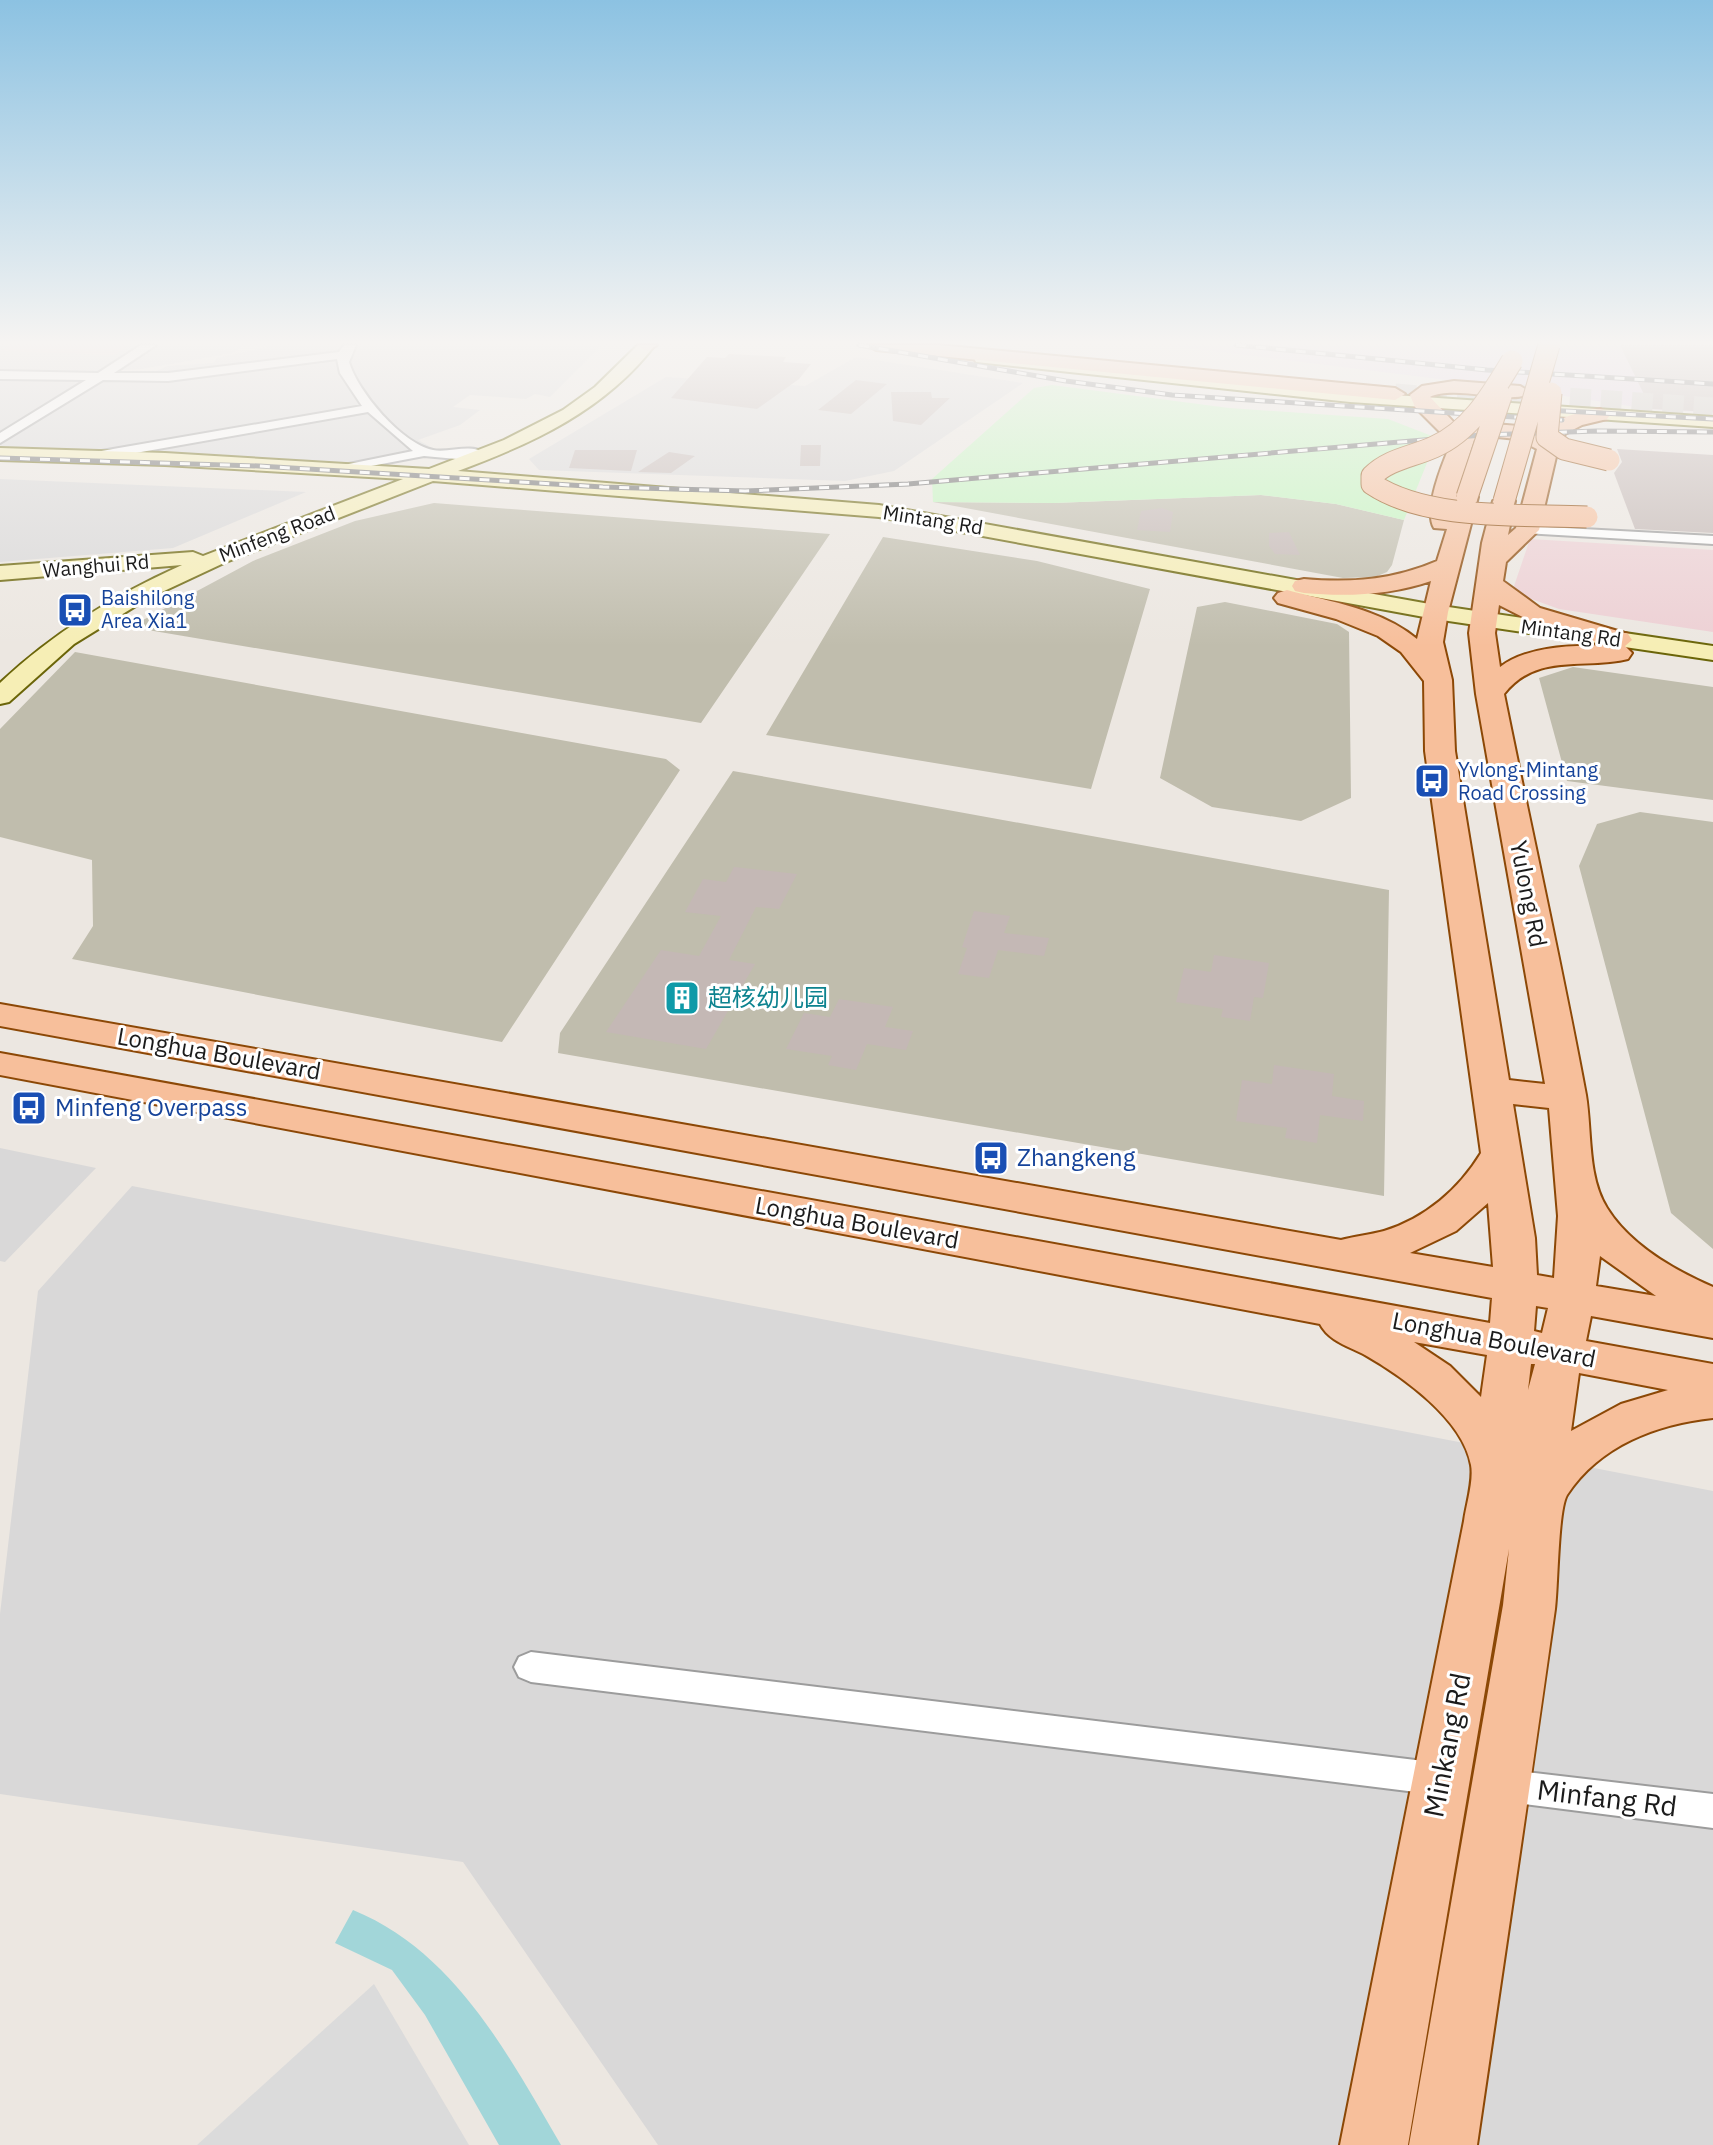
<svg xmlns="http://www.w3.org/2000/svg" width="1713" height="2145" font-family="'IBM Plex Sans','Noto Sans SC',sans-serif">
<style>
.residential{fill:#d9d8d8}
.commercial{fill:#edd0d4}
.industrial{fill:#e5d3e5}
.construction{fill:#c0bdad}
.park{fill:#c3f6be}
.parking{fill:#dbdbdb}
.water{fill:#a2d6d9}
.building{fill:#c4b8b5}
.lines{fill:none;stroke-linecap:round;stroke-linejoin:round}
.primary-tunnel{stroke:#cdc8c3;stroke-width:21;stroke-dasharray:21 10;stroke-linecap:butt}
.street-casing{stroke:#9c9c9c;stroke-width:4}
.secondary-casing{stroke:#6b6509;stroke-width:4}
.primary-casing{stroke:#8c4806;stroke-width:4}
.street{fill:#fff;fill-rule:evenodd}
.secondary{fill:#f6eeb5;fill-rule:evenodd}
.primary{fill:#f7bf9b;fill-rule:evenodd}
.rail-casing{stroke:#696969;stroke-width:5}
.rail{stroke:#fff;stroke-width:3;stroke-dasharray:10;stroke-linecap:butt}
.primary-bridge-casing{stroke:#8c4806;stroke-width:23;stroke-linecap:butt}
.primary-bridge{stroke:#f7bf9b;stroke-width:21}
.labels{text-anchor:middle;stroke-width:6;stroke-linejoin:round;paint-order:stroke}
.far-street-label{font-size:20px;fill:#1b1b1b;stroke:#fff}
.far-transit-label{font-size:20px;fill:#164399;stroke:#fff;text-anchor:start}
.street-label{font-size:24px;fill:#1b1b1b;stroke:#fff}
.culture-label{font-size:24px;fill:#0d838f;stroke:#fff;text-anchor:start}
.transit-label{font-size:24px;fill:#164399;stroke:#fff;text-anchor:start}
.near-street-label{font-size:28px;fill:#1b1b1b;stroke:#fff}
</style>
<rect width="100%" height="100%" fill="#ece7e1"/>
<path class="residential" d="M 0,345 L 244,345 L 233,353 L 142,369 L 87,372 L 0,370 Z
M 275,345 L 602,345 L 550,397 L 535,394 L 526,399 L 470,395 L 453,407 L 480,410 L 460,425 L 418,440 L 429,446 L 349,465 L 0,449 L 0,375 L 143,378 L 167,366 L 213,363 L 217,358 Z
M 856,357 L 1023,383 L 894,471 L 845,481 L 539,470 L 529,459 L 666,377 L 805,386 Z
M 0,479 L 306,492 L 173,548 L 0,562 Z
M 0,1148 L 96,1168 L 5,1262 L 0,1261 Z
M 132,1186 L 1713,1491 L 1713,2145 L 658,2145 L 463,1862 L 0,1794 L 0,1614 L 38,1291 Z"/>
<path class="commercial" d="M 10,345 L 128,345 L 115,355 L 1,351 Z
M 1530,539 L 1713,550 L 1713,632 L 1559,609 L 1512,592 Z"/>
<path class="industrial" d="M 1165,345 L 1713,345 L 1713,413 L 1649,409 L 1519,389 Z"/>
<path class="construction" d="M 1261,495 L 1336,504 L 1404,520 L 1392,565 L 1387,572 L 1375,577 L 1343,578 L 933,502 L 1054,503 Z
M 434,503 L 830,534 L 701,723 L 130,627 L 253,561 L 355,521 Z
M 883,537 L 1037,561 L 1150,589 L 1091,789 L 766,735 Z
M 1225,602 L 1337,624 L 1349,632 L 1351,798 L 1301,821 L 1212,807 L 1160,778 L 1197,607 Z
M 75,652 L 666,759 L 680,770 L 502,1042 L 72,959 L 93,926 L 92,860 L 0,837 L 0,729 Z
M 1573,667 L 1713,687 L 1713,800 L 1567,781 L 1539,678 Z
M 733,771 L 1389,890 L 1384,1196 L 558,1053 L 560,1033 Z
M 1640,812 L 1713,822 L 1713,1249 L 1671,1213 L 1579,866 L 1597,824 Z"/>
<path class="park" d="M 1052,385 L 1229,408 L 1388,419 L 1437,438 L 1404,520 L 1336,504 L 1261,495 L 1054,503 L 933,502 L 932,479 L 1034,388 Z"/>
<path class="parking" d="M 374,1984 L 469,2145 L 197,2145 Z"/>
<path class="water" d="M 353,1910 C 455,1952 507,2053 561,2145 L 499,2145 L 425,2015 L 392,1970 L 335,1943 Z"/>
<path class="building" d="M 1620,345 L 1713,345 L 1713,412 L 1651,409 Z
M 729,354 L 786,357 L 783,362 L 811,364 L 799,379 L 757,409 L 671,398 L 707,357 L 725,358 Z
M 856,380 L 887,384 L 851,414 L 818,410 Z
M 891,392 L 931,392 L 932,398 L 950,398 L 921,425 L 893,421 Z
M 801,445 L 821,445 L 820,466 L 800,466 Z
M 1617,449 L 1713,455 L 1713,533 L 1635,529 L 1614,473 L 1622,462 Z
M 575,450 L 637,450 L 631,471 L 569,468 Z
M 669,452 L 695,456 L 671,473 L 638,472 Z
M 1162,508 L 1173,512 L 1170,532 L 1137,530 L 1141,511 Z
M 1289,532 L 1300,555 L 1275,554 L 1269,546 L 1269,533 Z
M 734,867 L 797,874 L 779,909 L 756,907 L 729,960 L 755,964 L 706,1049 L 606,1032 L 661,950 L 699,956 L 721,916 L 685,912 L 703,879 L 726,882 Z
M 974,911 L 1010,916 L 1004,933 L 1049,938 L 1044,956 L 998,950 L 989,978 L 958,974 L 967,948 L 962,947 Z
M 1214,955 L 1269,963 L 1263,998 L 1254,997 L 1250,1021 L 1221,1017 L 1223,1009 L 1176,1002 L 1184,968 L 1211,972 Z
M 839,999 L 893,1007 L 885,1027 L 913,1031 L 906,1050 L 867,1044 L 856,1070 L 828,1065 L 832,1056 L 786,1049 L 804,1013 L 830,1017 Z
M 1274,1065 L 1334,1074 L 1332,1096 L 1364,1101 L 1363,1121 L 1320,1115 L 1317,1143 L 1285,1138 L 1287,1128 L 1236,1121 L 1242,1080 L 1272,1084 Z"/>
<g class="lines">
<path class="primary-tunnel" d="M 1395,394 L 1523,405
M 1508,394 L 1713,408"/>
<defs>
<path id="street" d="M 141,345 L 156,345 L 114,373 L 168,373 L 339,352 L 344,345 L 356,345 L 349,362 C 358,392 401,443 433,450 C 448,453 471,444 482,452 L 457,459 L 424,456 L 334,473 L 334,467 L 413,451 L 368,412 L 90,461 L 83,457 L 90,453 L 362,406 L 340,373 L 337,359 L 168,381 L 103,380 L 0,443 L 0,433 L 86,380 L 0,379 L 0,371 L 98,373 Z
M 1527,526 L 1713,536 L 1713,544 L 1522,533 L 1522,527 Z
M 531,1652 L 1440,1763 L 1453,1767 L 1458,1779 L 1453,1791 L 1440,1795 L 531,1682 L 519,1677 L 514,1667 L 519,1657 Z
M 1501,1769 L 1713,1794 L 1713,1828 L 1501,1801 L 1488,1797 L 1483,1785 L 1488,1773 Z"/>
<path id="secondary" d="M 638,345 L 655,345 C 604,411 533,443 458,471 L 879,505 L 1435,605 L 1713,646 L 1713,660 L 1435,619 L 879,517 L 433,481 L 226,562 L 147,599 L 74,644 L 9,702 L 0,704 L 0,683 C 53,633 115,595 182,565 L 0,580 L 0,566 L 193,552 L 203,556 L 403,479 L 165,465 L 0,460 L 0,448 L 165,453 L 429,469 L 504,440 L 563,410 L 595,387 Z
M 982,353 L 1350,392 L 1713,417 L 1713,427 L 1350,402 L 976,362 L 974,358 Z"/>
<path id="primary" d="M 657,345 L 647,351 L 638,346 L 638,345 Z
M 867,345 L 938,345 L 1395,388 L 1405,394 L 1395,400 L 876,350 Z
M 1454,381 L 1520,386 L 1530,392 C 1516,407 1456,384 1430,397 L 1462,431 C 1489,422 1519,422 1544,435 C 1555,415 1580,413 1600,409 L 1610,415 L 1607,419 L 1582,425 L 1565,434 L 1558,448 L 1539,530 L 1506,562 L 1503,581 L 1540,608 L 1628,634 L 1632,640 L 1625,646 L 1632,653 L 1628,659 C 1583,670 1537,652 1504,694 C 1531,828 1561,961 1586,1095 C 1592,1131 1587,1176 1607,1208 C 1630,1245 1674,1270 1713,1287 L 1713,1338 L 1591,1316 L 1586,1341 L 1713,1364 L 1713,1418 C 1657,1424 1600,1445 1567,1495 C 1558,1510 1558,1586 1555,1609 C 1530,1788 1503,1966 1477,2145 L 1409,2145 L 1503,1605 L 1509,1549 L 1408,2145 L 1340,2145 L 1464,1521 C 1466,1505 1474,1481 1471,1465 C 1463,1419 1402,1376 1365,1355 C 1348,1346 1329,1341 1320,1324 L 0,1075 L 0,1053 L 1490,1323 L 1492,1298 L 0,1026 L 0,1004 L 1341,1240 C 1355,1236 1370,1235 1384,1231 C 1426,1218 1459,1189 1481,1153 L 1425,751 L 1424,681 L 1401,652 L 1378,636 L 1336,619 L 1278,603 L 1274,598 L 1278,593 L 1287,590 C 1331,602 1381,609 1417,639 L 1431,581 C 1390,595 1348,597 1304,593 L 1295,591 L 1292,586 L 1295,581 L 1304,579 C 1351,583 1393,580 1437,561 L 1447,529 L 1434,528 C 1423,510 1443,462 1451,443 L 1415,407 L 1410,395 L 1422,386 ZM 1497,437 L 1517,439 L 1537,449 L 1516,528 L 1508,535 L 1515,501 L 1504,494 L 1493,501 L 1482,543 L 1469,633 L 1476,694 L 1545,1084 L 1509,1080 L 1455,751 L 1452,680 L 1443,642 L 1448,612 L 1478,497 L 1467,490 L 1456,497 L 1474,440 ZM 1499,605 L 1540,626 L 1608,645 C 1573,646 1529,645 1500,667 L 1495,633 ZM 1513,1104 L 1549,1108 L 1558,1216 L 1554,1278 L 1537,1275 L 1535,1238 ZM 1488,1203 L 1493,1267 L 1410,1253 L 1456,1231 ZM 1600,1256 L 1656,1296 L 1596,1286 ZM 1536,1306 L 1548,1308 L 1542,1333 L 1534,1331 ZM 1414,1342 L 1487,1355 L 1481,1397 L 1450,1366 ZM 1531,1364 L 1535,1364 L 1528,1390 ZM 1579,1373 L 1668,1390 L 1621,1404 L 1571,1431 Z"/>
</defs>
<use href="#street" class="street-casing"/>
<use href="#secondary" class="secondary-casing"/>
<use href="#primary" class="primary-casing"/>
<use href="#street" class="street"/>
<use href="#secondary" class="secondary"/>
<use href="#primary" class="primary"/>
<defs>
<path id="rail" d="M 859,345 L 1066,381 L 1172,395 L 1562,420
M 1236,345 L 1487,370 L 1713,384
M 1546,410 L 1713,419
M 0,458 L 259,466 L 603,487 L 745,491 L 908,484 L 1482,435 L 1597,431 L 1713,432"/>
</defs>
<use href="#rail" class="rail-casing"/>
<use href="#rail" class="rail"/>
<defs>
<path id="primary-bridge" d="M 1512,361 C 1492,394 1471,431 1434,447 C 1412,457 1389,459 1372,476 L 1372,484 C 1427,521 1522,514 1587,517
M 1551,393 L 1547,437 L 1564,449 L 1609,460
M 1467,497 L 1501,396
M 1504,501 L 1549,345"/>
</defs>
<use href="#primary-bridge" class="primary-bridge-casing"/>
<use href="#primary-bridge" class="primary-bridge"/>
</g>
<linearGradient id="sky" x2="0" y2="1"><stop stop-color="#8cc2e2"/><stop offset="0.53" stop-color="#f6f4f2"/><stop offset="1" stop-color="#f6f4f2" stop-opacity="0"/></linearGradient>
<rect width="1713" height="646" fill="url(#sky)"/>
<defs>
<symbol id="bus-square" viewBox="-11 -11 22 22"><rect x="-9" y="-9" width="18" height="18" rx="4" fill="#1a4fb4" stroke="#fff"/><path d="M-5-6H5V4H4V6H2V4H-2V6H-4V4H-5ZM-3.5-4V0h7V-4ZM-3.5 1.2v1.5H-2V1.2ZM2 1.2v1.5H3.5V1.2Z" fill="#fff"/></symbol>
<symbol id="building-square" viewBox="-11 -11 22 22"><rect x="-9" y="-9" width="18" height="18" rx="4" fill="#0f9aa8" stroke="#fff"/><path d="M-4-6H4V6H1V3H-1V6H-4ZM-2.5-4.3h1.7v1.8h-1.7ZM.8-4.3h1.7v1.8H.8ZM-2.5-1h1.7V.8h-1.7ZM.8-1h1.7V.8H.8Z" fill="#fff"/></symbol>
</defs>
<g fill-rule="evenodd">
<use href="#bus-square" x="55" y="590" width="40" height="40"/>
<use href="#bus-square" x="1412" y="761" width="40" height="40"/>
<use href="#building-square" x="662" y="978" width="40" height="40"/>
<use href="#bus-square" x="9" y="1088" width="40" height="40"/>
<use href="#bus-square" x="971" y="1138" width="40" height="40"/>
</g>
<g class="labels">
<g class="far-street-label">
<text transform="translate(933 520) rotate(9)" y="7">Mintang Rd</text>
<text transform="translate(277 534) rotate(-21)" y="7">Minfeng Road</text>
<text transform="translate(96 566) rotate(-5)" y="7">Wanghui Rd</text>
<text transform="translate(1571 633) rotate(8)" y="7">Mintang Rd</text>
</g>
<g class="far-transit-label">
<text x="101" y="605">Baishilong<tspan x="101" dy="23">Area Xia1</tspan></text>
<text x="1458" y="777">Yvlong-Mintang<tspan x="1458" dy="23">Road Crossing</tspan></text>
</g>
<g class="street-label">
<text transform="translate(1528 894) rotate(79)" y="8">Yulong Rd</text>
<text transform="translate(219 1054) rotate(10)" y="8">Longhua Boulevard</text>
<text transform="translate(857 1223) rotate(10)" y="8">Longhua Boulevard</text>
<text transform="translate(1494 1340) rotate(11)" y="8">Longhua Boulevard</text>
</g>
<g class="culture-label">
<text x="708" y="1006">超核幼儿园</text>
</g>
<g class="transit-label">
<text x="55" y="1116">Minfeng Overpass</text>
<text x="1017" y="1166">Zhangkeng</text>
</g>
<g class="near-street-label">
<text transform="translate(1447 1745) rotate(-79)" y="10">Minkang Rd</text>
<text transform="translate(1607 1798) rotate(7)" y="10">Minfang Rd</text>
</g>
</g>
</svg>
